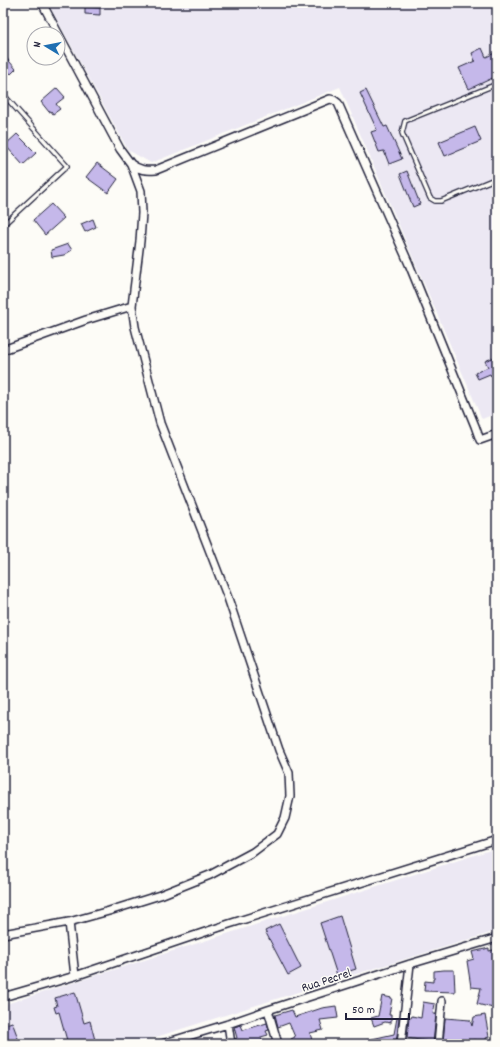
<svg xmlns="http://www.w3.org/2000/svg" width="500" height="1047" font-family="Dekko,sans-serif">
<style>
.built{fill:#ece8f3}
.building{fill:#c5b8ea;stroke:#22223b}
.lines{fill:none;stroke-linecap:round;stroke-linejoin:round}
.service-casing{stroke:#22223b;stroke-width:6}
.minor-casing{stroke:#22223b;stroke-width:10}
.service{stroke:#fdfcf7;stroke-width:3.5}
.minor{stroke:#fdfcf7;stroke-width:7}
.labels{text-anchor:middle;stroke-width:3;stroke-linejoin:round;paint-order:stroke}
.street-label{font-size:13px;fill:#22223b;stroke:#fdfcf7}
</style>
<rect width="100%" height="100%" fill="#fdfcf7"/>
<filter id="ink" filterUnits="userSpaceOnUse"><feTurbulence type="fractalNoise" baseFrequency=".025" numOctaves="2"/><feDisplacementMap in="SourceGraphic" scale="8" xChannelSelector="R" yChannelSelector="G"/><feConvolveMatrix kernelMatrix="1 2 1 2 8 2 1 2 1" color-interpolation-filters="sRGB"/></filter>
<g filter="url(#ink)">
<path class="built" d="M 48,3 L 497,3 L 497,413 L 482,419 L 340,87 L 151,163 L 128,150 Z
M 497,848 L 497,931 L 330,982 L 134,1044 L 3,1044 L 3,1005 Z"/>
<path class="building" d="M 85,7 L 100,8 L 100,15 L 85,14 Z
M 482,48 L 486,57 L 497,52 L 497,76 L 469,89 L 459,68 L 475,61 L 472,53 Z
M 3,54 L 16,69 L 11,74 L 8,71 L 3,75 Z
M 57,88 L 65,97 L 56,104 L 60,109 L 53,114 L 51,111 L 49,112 L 41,102 Z
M 366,90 L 384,127 L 387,126 L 402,159 L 389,164 L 384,151 L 379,152 L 371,132 L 377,130 L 360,93 Z
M 475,127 L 481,141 L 445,156 L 439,142 Z
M 17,134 L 36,153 L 23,165 L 5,145 Z
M 97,163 L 118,179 L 108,193 L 86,177 Z
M 407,171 L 420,204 L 413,207 L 400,174 Z
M 51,204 L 64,218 L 45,235 L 33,220 Z
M 93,219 L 96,227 L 85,232 L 81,224 Z
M 68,244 L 72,250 L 64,255 L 52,257 L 51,250 Z
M 497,356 L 497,373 L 491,376 L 490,374 L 478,379 L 475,373 L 488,367 L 485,361 Z
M 340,916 L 356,969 L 337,975 L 320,923 Z
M 279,924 L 301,968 L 288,975 L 265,931 Z
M 489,948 L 489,951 L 497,949 L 497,1009 L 477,1004 L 481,988 L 471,987 L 467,961 L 474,959 L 472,952 Z
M 444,970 L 454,970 L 455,992 L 424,991 L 425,981 L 433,982 L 433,979 L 434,979 L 434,971 Z
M 75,992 L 84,1023 L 90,1021 L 96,1044 L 68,1044 L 59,1012 L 56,1013 L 54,1007 L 57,1006 L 55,998 Z
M 382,996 L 392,998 L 389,1015 L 391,1015 L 391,1023 L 385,1022 L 374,1026 L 371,1018 L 378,1016 Z
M 423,1002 L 435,1004 L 433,1014 L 436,1014 L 433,1044 L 425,1044 L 426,1041 L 407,1038 L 409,1018 L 411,1018 L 412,1016 L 421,1018 Z
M 336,1006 L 338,1018 L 320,1020 L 323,1030 L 310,1033 L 313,1044 L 293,1044 L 291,1039 L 295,1037 L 289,1023 L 278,1027 L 275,1015 L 292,1010 L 295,1017 L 322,1008 Z
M 485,1015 L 489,1037 L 486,1038 L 487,1044 L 478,1044 L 476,1040 L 461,1042 L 461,1044 L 443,1044 L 445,1018 L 470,1020 L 472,1026 L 474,1017 Z
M 397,1018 L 399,1018 L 396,1044 L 363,1044 L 363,1041 L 394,1034 Z
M 12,1022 L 18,1038 L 16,1039 L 17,1044 L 3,1044 L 3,1025 Z
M 267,1023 L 269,1030 L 266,1031 L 268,1035 L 261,1037 L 263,1044 L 236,1044 L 235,1039 L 237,1038 L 234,1027 L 241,1025 L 243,1030 Z"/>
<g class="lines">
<defs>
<path id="service" d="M 497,84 L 405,121 L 402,133 L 430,198 L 435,201 L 441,201 L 497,178
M 3,94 L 67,166 L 3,225"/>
<path id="minor" d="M 131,164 C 139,170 146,171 156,170 L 330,99 L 334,100 L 338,103 L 409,264 L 475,426 L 480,440 L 497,434
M 3,350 L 86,320 L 132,306
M 69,922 L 75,976
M 3,934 L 69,922 L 109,911 L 160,895 L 210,875 L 253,852 L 277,834 L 285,818 L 290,796 L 289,773 L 279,750 L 228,598 L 160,423 L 135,327 L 132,306 L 140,241 L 142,213 L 141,191 L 131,164 L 120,149 L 42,3
M 3,997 L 75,976 L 229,924 L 497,840
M 268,1010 L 278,1044
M 228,1024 L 231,1044
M 162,1044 L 228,1024 L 268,1010 L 410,964 L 497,938
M 401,1044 L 410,964
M 438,1044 L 442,1001"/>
</defs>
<use href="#service" class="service-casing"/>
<use href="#minor" class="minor-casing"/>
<use href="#service" class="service"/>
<use href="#minor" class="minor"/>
</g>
</g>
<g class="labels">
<g class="street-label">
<text transform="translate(326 979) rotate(-18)" y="5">Rua Pecrel</text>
</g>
</g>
<rect width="500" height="1047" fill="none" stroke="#fdfcf7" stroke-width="16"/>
<rect x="8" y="8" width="484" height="1031" fill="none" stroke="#22223b" stroke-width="1.5" filter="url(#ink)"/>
<g transform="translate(46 46) rotate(280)"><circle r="19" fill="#fdfcf7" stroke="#a5a5ac"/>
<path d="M0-3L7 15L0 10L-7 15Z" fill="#1f6fb2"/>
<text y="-6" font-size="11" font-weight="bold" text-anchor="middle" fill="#22223b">N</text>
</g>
<path d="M346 1013v6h63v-6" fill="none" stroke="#22223b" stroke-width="2"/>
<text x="352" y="1013" font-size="12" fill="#22223b" stroke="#fdfcf7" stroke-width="3" paint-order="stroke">50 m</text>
</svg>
